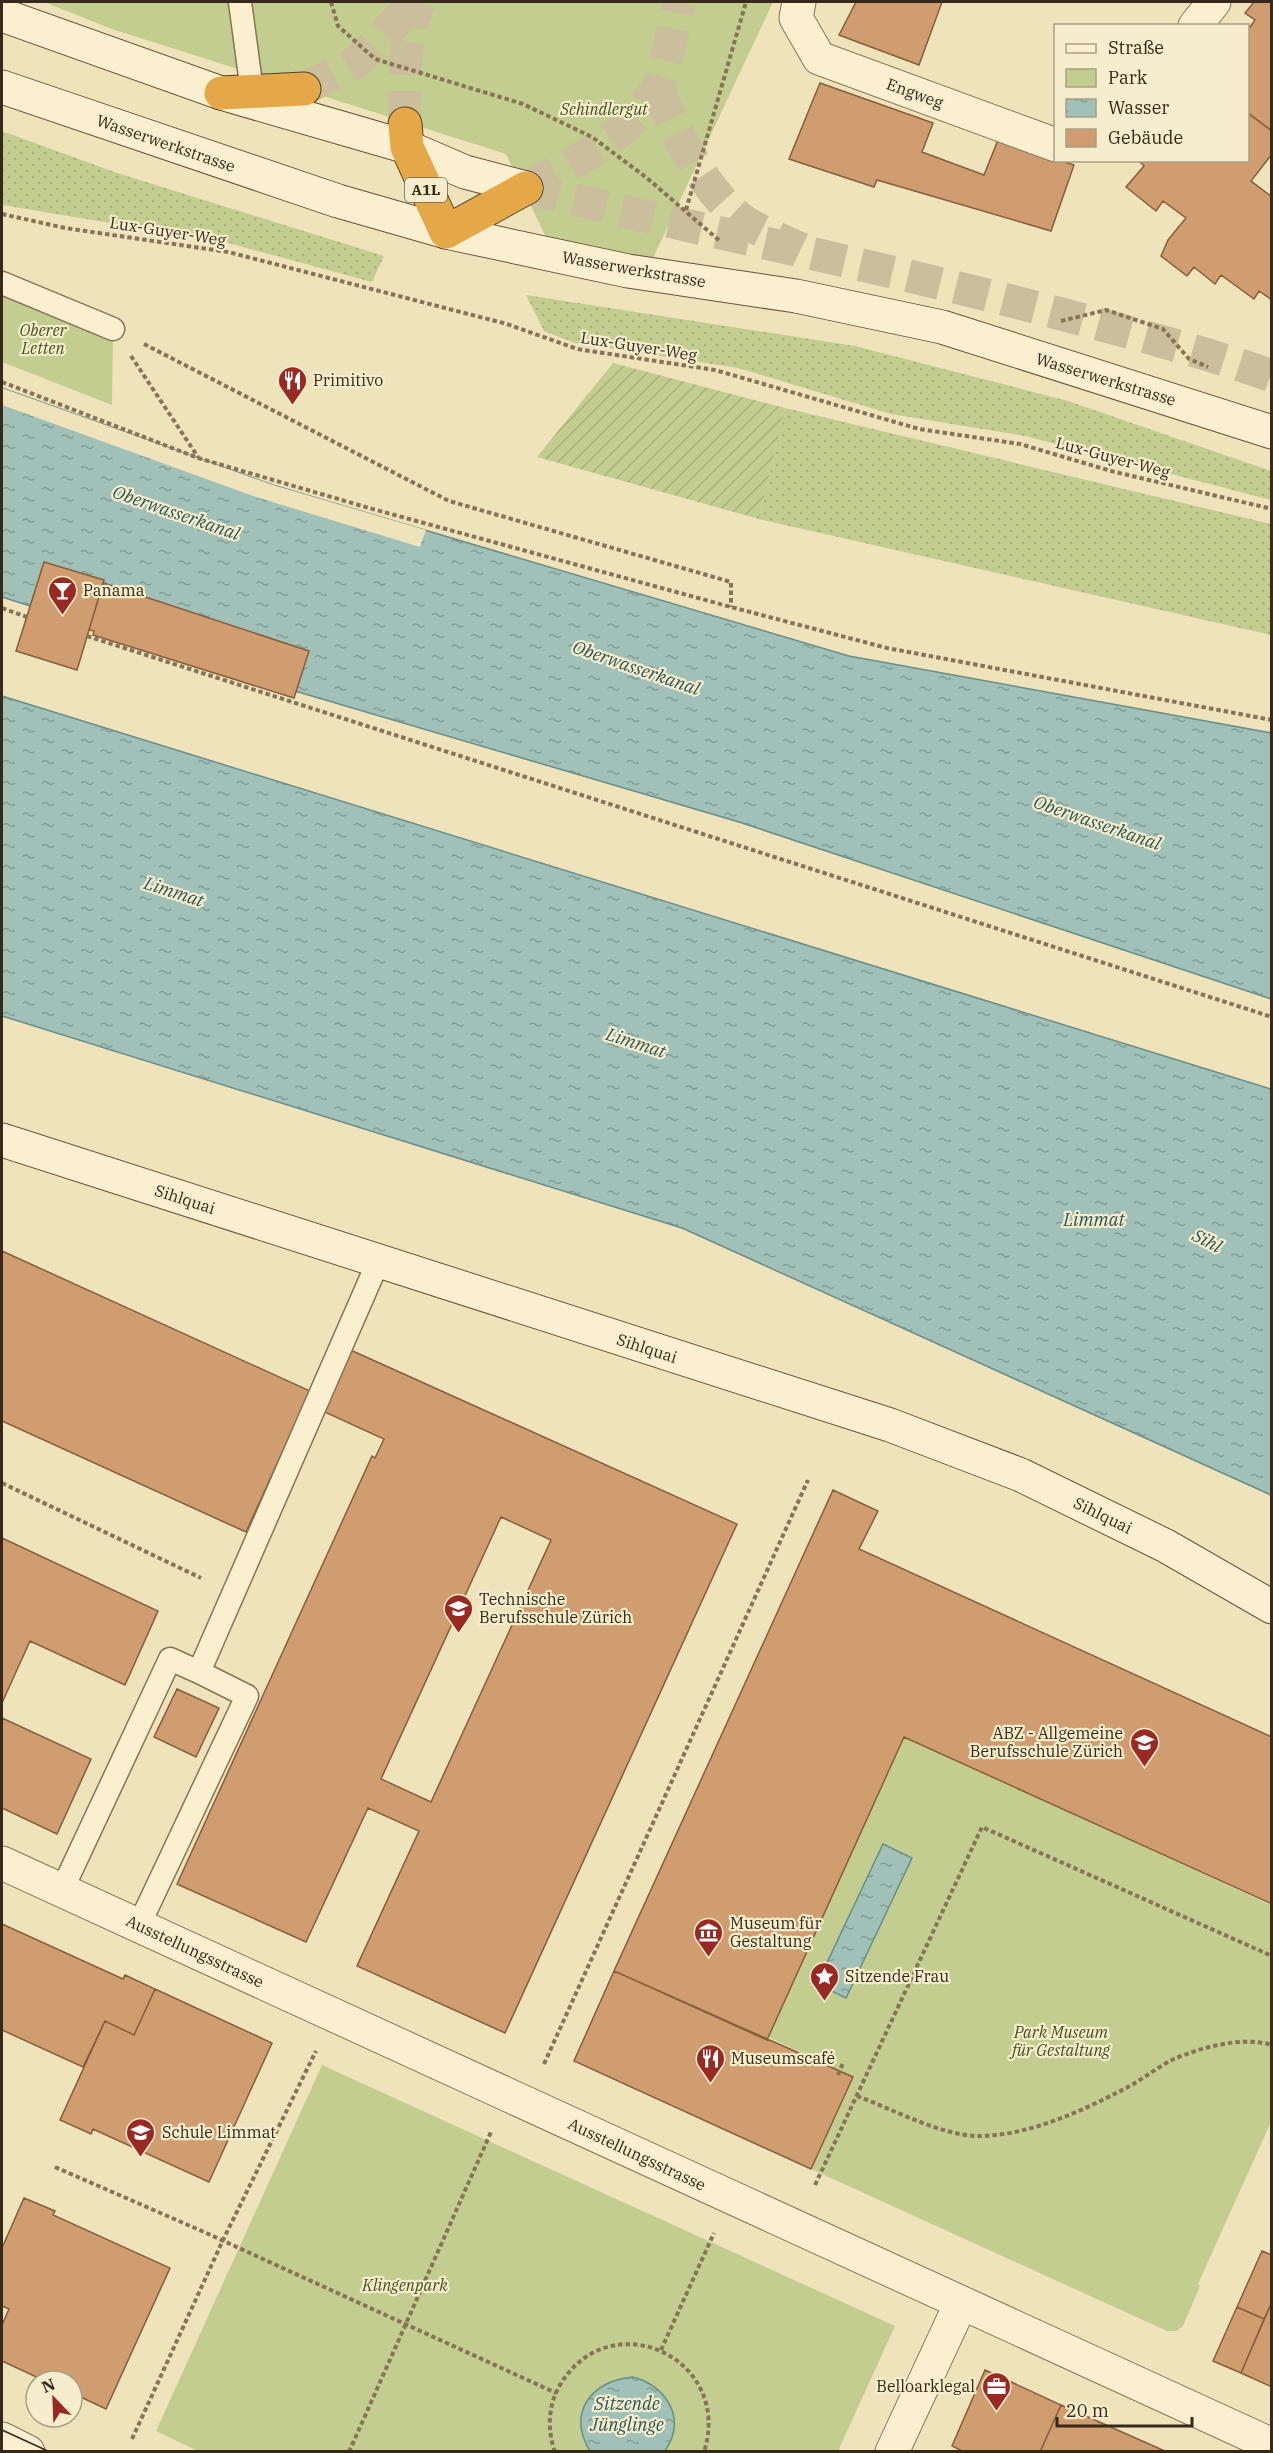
<svg xmlns="http://www.w3.org/2000/svg" width="1273" height="2453" font-family="'IBM Plex Serif',serif">
<style>
.grass{fill:url(#grass-dots)}
.park{fill:#c3cd90}
.garden{fill:url(#garden-furrows)}
.water{fill:url(#water-ripples);stroke:#688e86;stroke-width:1.5}
.pier{fill:#efe3bc}
.building{fill:#cf9d70;stroke:#875d3a;stroke-width:1.5;fill-rule:evenodd}
.lines{fill:none;stroke-linecap:round;stroke-linejoin:round}
.secondary-tunnel{stroke:#cabe9c;stroke-width:33;stroke-dasharray:33 16;stroke-linecap:butt}
.highway-tunnel{stroke:#cabe9c;stroke-width:33;stroke-dasharray:33 16;stroke-linecap:butt}
.lane-casing{stroke:#877355;stroke-width:25}
.street-casing{stroke:#877355;stroke-width:35}
.secondary-casing{stroke:#695339;stroke-width:35}
.highway-casing{stroke:#54402a;stroke-width:35}
.path{stroke:#877355;stroke-width:4;stroke-dasharray:4.5 3;stroke-linecap:butt}
.lane{stroke:#faf0cf;stroke-width:22}
.street{stroke:#faf0cf;stroke-width:33}
.secondary{stroke:#faf0cf;stroke-width:33}
.highway{stroke:#e4a848;stroke-width:33}
.tram{stroke:#36291b;stroke-width:1.5}
.labels{text-anchor:middle;stroke-width:4.5;stroke-linejoin:round;paint-order:stroke}
.shield{fill:#f6edcc;stroke:#706450;stroke-width:1.5}
.shield-label{font-size:15px;font-weight:bold;fill:#36291b}
.street-label{font-size:16px;fill:#36291b;stroke:#f6edcc}
.park-label{font-size:16px;font-style:italic;fill:#435320;stroke:#f6edcc}
.poi-label{font-size:16px;fill:#36291b;stroke:#f6edcc;text-anchor:start}
.water-label{font-size:18px;font-style:italic;fill:#295656;stroke:#f6edcc}
</style>
<defs>
<pattern id="grass-dots" width="8" height="8" patternUnits="userSpaceOnUse" patternTransform="scale(1.5)"><rect width="8" height="8" fill="#c3cd90"/><path d="M2 2h.1M6 6h.1" fill="none" stroke="#a8b07c" stroke-width="1.8" stroke-linecap="round"/></pattern>
<pattern id="garden-furrows" width="10" height="10" patternUnits="userSpaceOnUse" patternTransform="scale(1.5)"><rect width="10" height="10" fill="#c3cd90"/><path d="M-1 1l2-2M0 10L10 0M9 11l2-2" fill="none" stroke="#a8b07c"/></pattern>
<pattern id="water-ripples" width="26" height="14" patternUnits="userSpaceOnUse" patternTransform="scale(1.5)"><rect width="26" height="14" fill="#a0c0b8"/><path d="M2 4q2-2 4 0t4 0M15 11q2-2 4 0t4 0" fill="none" stroke="#839c95"/></pattern>
</defs>
<rect width="100%" height="100%" fill="#efe3bc"/>
<path class="grass" d="M 2,131 L 117,173 L 384,256 L 372,282 L 225,242 L 2,205 Z
M 526,295 L 855,346 L 1068,401 L 1271,471 L 1271,500 L 1025,436 L 891,414 L 738,368 L 575,343 L 544,331 Z
M 785,408 L 1271,524 L 1271,635 L 759,519 Z"/>
<path class="park" d="M 44,2 L 773,2 L 645,275 L 555,256 L 506,154 L 112,29 Z
M 2,283 L 113,329 L 112,405 L 2,362 Z
M 904,1737 L 1271,1905 L 1271,2122 L 1198,2284 L 1200,2286 L 1183,2326 L 1176,2331 L 1167,2331 L 811,2169 L 853,2077 L 768,2037 Z
M 322,2065 L 895,2326 L 838,2451 L 200,2452 L 156,2431 Z"/>
<path class="garden" d="M 613,363 L 785,408 L 759,519 L 537,457 Z"/>
<path class="water" d="M 2,388 L 273,485 L 849,656 L 1271,733 L 1271,999 L 739,822 L 278,686 L 2,597 Z
M 2,696 L 1271,1089 L 1271,1495 L 682,1228 L 2,1016 Z
M 883,1844 L 912,1858 L 846,1998 L 817,1984 Z
M 633,2377 C 667,2386 687,2419 665,2451 L 590,2451 C 566,2413 592,2380 633,2377 Z"/>
<path class="pier" d="M 2,388 L 273,485 L 426,530 L 420,547 L 256,497 L 2,405 Z"/>
<path class="building" d="M 856,2 L 942,2 L 919,65 L 839,35 Z
M 1254,2 L 1272,2 L 1272,131 L 1248,113 L 1248,30 L 1255,20 L 1245,13 Z
M 820,83 L 933,123 L 922,152 L 984,175 L 998,140 L 1074,165 L 1051,231 L 877,180 L 874,187 L 789,159 Z
M 1248,113 L 1272,131 L 1272,154 L 1251,181 L 1272,197 L 1272,300 L 1259,291 L 1254,299 L 1221,275 L 1215,284 L 1194,267 L 1187,276 L 1161,256 L 1168,240 L 1186,218 L 1163,201 L 1156,211 L 1126,187 L 1144,166 L 1138,160 L 1248,160 Z
M 44,562 L 104,580 L 77,670 L 16,651 Z
M 103,583 L 309,651 L 294,698 L 93,635 L 94,631 L 89,630 Z
M 2,1251 L 310,1391 L 246,1532 L 2,1421 Z
M 346,1348 L 737,1524 L 505,2033 L 357,1966 L 419,1831 L 368,1808 L 306,1942 L 177,1884 L 372,1456 L 375,1458 L 384,1439 L 318,1409 ZM 501,1517 L 551,1540 L 431,1802 L 381,1779 Z
M 833,1490 L 878,1511 L 859,1549 L 1272,1737 L 1272,1904 L 904,1737 L 767,2040 L 614,1971 Z
M 2,1538 L 158,1611 L 125,1685 L 30,1641 L 2,1703 Z
M 177,1689 L 219,1708 L 196,1757 L 154,1737 Z
M 2,1718 L 91,1759 L 57,1834 L 2,1808 Z
M 2,1924 L 123,1979 L 125,1975 L 155,1989 L 134,2035 L 105,2021 L 83,2067 L 2,2030 Z
M 614,1971 L 853,2077 L 811,2169 L 574,2061 Z
M 155,1989 L 272,2043 L 209,2182 L 93,2129 L 91,2134 L 60,2120 L 105,2021 L 134,2035 Z
M 24,2198 L 55,2211 L 53,2215 L 170,2268 L 106,2409 L 72,2393 L 72,2381 L 45,2381 L 2,2361 L 2,2325 L 9,2309 L 2,2306 L 2,2248 Z
M 1262,2251 L 1272,2255 L 1272,2302 L 1264,2319 L 1237,2307 Z
M 1272,2302 L 1272,2387 L 1241,2373 Z
M 1237,2307 L 1264,2319 L 1241,2373 L 1213,2361 Z
M 985,2370 L 1061,2405 L 1040,2452 L 964,2452 L 952,2446 Z
M 1061,2405 L 1167,2452 L 1040,2452 Z"/>
<g class="lines">
<path class="secondary-tunnel" d="M 526,188 C 709,232 894,269 1076,318 C 1142,336 1208,353 1272,376"/>
<path class="highway-tunnel" d="M 304,89 L 358,61 L 415,2
M 657,89 C 677,132 699,182 735,214 C 750,228 782,240 801,249
M 405,124 C 404,83 403,40 419,2
M 526,188 C 574,162 627,139 656,90 C 665,75 674,21 679,2"/>
<defs>
<path id="lane" d="M 240,2 L 252,91
M 2,283 L 113,329
M 62,1890 L 170,1659 L 199,1672 L 378,1262
M 139,1925 L 247,1696 L 199,1672"/>
<path id="street" d="M 799,2 L 796,18 L 819,58 L 1056,145
M 1195,26 L 1214,2
M 2,1863 L 1272,2445
M 2,2439 L 28,2452
M 892,2452 L 961,2303"/>
<path id="secondary" d="M 2,15 L 221,93 L 407,147 L 465,172 L 526,188
M 2,87 L 338,201 L 446,232 L 628,271 L 796,296 L 942,327 L 1272,432
M 2,1140 L 890,1425 L 1021,1475 L 1166,1546 L 1272,1607"/>
<path id="highway" d="M 221,93 L 304,89
M 405,124 L 407,147 L 446,232 L 526,188"/>
</defs>
<use href="#lane" class="lane-casing"/>
<use href="#street" class="street-casing"/>
<use href="#secondary" class="secondary-casing"/>
<use href="#highway" class="highway-casing"/>
<path class="path" d="M 331,2 L 338,26 L 375,59 L 523,104 L 592,137 L 647,178 L 721,242
M 686,210 L 746,2
M 2,214 L 65,228 L 228,252 L 507,324 L 577,349 L 715,370 L 919,429 L 1020,444 L 1111,471 L 1272,509
M 1061,321 L 1106,310 L 1163,329 L 1189,359 L 1208,367
M 144,344 L 449,501 L 731,582 L 731,607
M 131,356 L 198,457
M 2,382 L 198,458 L 369,508 L 731,607 L 887,648 L 1272,720
M 2,608 L 27,617
M 87,636 L 1272,1017
M 2,1483 L 201,1578
M 544,2064 L 808,1480
M 838,2075 L 843,2063
M 857,2096 C 892,2109 940,2135 977,2136 C 1028,2136 1080,2112 1124,2089 C 1141,2081 1157,2067 1174,2059 C 1202,2047 1242,2036 1272,2045
M 55,2167 L 204,2232 L 556,2393
M 815,2185 L 982,1827 L 1272,1956
M 661,2350 L 714,2233
M 132,2439 L 223,2240 L 316,2051
M 349,2452 L 491,2132
M 555,2452 C 547,2430 548,2405 560,2385 C 610,2301 734,2358 704,2452"/>
<use href="#lane" class="lane"/>
<use href="#street" class="street"/>
<use href="#secondary" class="secondary"/>
<use href="#highway" class="highway"/>
<path class="tram" d="M 2,2430 L 50,2452
M 2,2450 L 6,2452"/>
</g>
<defs>
<symbol id="restaurant-pin" viewBox="-11 -11 22 30"><path d="M0 17L-7.5 6A9.5 9.5 0 1 1 7.5 6Z" fill="#982923" stroke="#f6edcc"/><path d="M-5-6h1v4h1v-4h1v4h1v-4h1v5L-1.5 .5V6h-2V.5L-5-1ZM5-6V6H3V1.5H1.5Q1.5-4 5-6Z" fill="#fff"/></symbol>
<symbol id="bar-pin" viewBox="-11 -11 22 30"><path d="M0 17L-7.5 6A9.5 9.5 0 1 1 7.5 6Z" fill="#982923" stroke="#f6edcc"/><path d="M-6-5H6L.8 .8V4.5H3.5V6h-7V4.5H-.8V.8Z" fill="#fff"/></symbol>
<symbol id="school-pin" viewBox="-11 -11 22 30"><path d="M0 17L-7.5 6A9.5 9.5 0 1 1 7.5 6Z" fill="#982923" stroke="#f6edcc"/><path d="M0-5L7-2L0 1L-7-2ZM-4 1L0 2.5L4 1V4Q0 6-4 4Z" fill="#fff"/></symbol>
<symbol id="university-pin" viewBox="-11 -11 22 30"><path d="M0 17L-7.5 6A9.5 9.5 0 1 1 7.5 6Z" fill="#982923" stroke="#f6edcc"/><path d="M0-5L7-2L0 1L-7-2ZM-4 1L0 2.5L4 1V4Q0 6-4 4Z" fill="#fff"/></symbol>
<symbol id="museum-pin" viewBox="-11 -11 22 30"><path d="M0 17L-7.5 6A9.5 9.5 0 1 1 7.5 6Z" fill="#982923" stroke="#f6edcc"/><path d="M0-6L6-3V-2H-6V-3ZM-5-1h2V3h-2ZM-1-1h2V3h-2ZM3-1h2V3H3ZM-6 4H6V6H-6Z" fill="#fff"/></symbol>
<symbol id="sight-pin" viewBox="-11 -11 22 30"><path d="M0 17L-7.5 6A9.5 9.5 0 1 1 7.5 6Z" fill="#982923" stroke="#f6edcc"/><path d="M0-6L1.8-2.2L6-1.7L2.9 1.2L3.7 5.4L0 3.3L-3.7 5.4L-2.9 1.2L-6-1.7L-1.8-2.2Z" fill="#fff"/></symbol>
<symbol id="office-pin" viewBox="-11 -11 22 30"><path d="M0 17L-7.5 6A9.5 9.5 0 1 1 7.5 6Z" fill="#982923" stroke="#f6edcc"/><path d="M-6-3h4V-5.5h4V-3h4V5H-6ZM-1-4.5V-3h2v-1.5ZM-6 0V1H6V0Z" fill="#fff"/></symbol>
</defs>
<g fill-rule="evenodd">
<use href="#restaurant-pin" x="276" y="364" width="33" height="45"/>
<use href="#bar-pin" x="46" y="574" width="33" height="45"/>
<use href="#school-pin" x="442" y="1592" width="33" height="45"/>
<use href="#university-pin" x="1128" y="1726" width="33" height="45"/>
<use href="#museum-pin" x="692" y="1916" width="33" height="45"/>
<use href="#sight-pin" x="808" y="1960" width="33" height="45"/>
<use href="#restaurant-pin" x="694" y="2042" width="33" height="45"/>
<use href="#school-pin" x="124" y="2116" width="33" height="45"/>
<use href="#office-pin" x="980" y="2370" width="33" height="45"/>
</g>
<g class="labels">
<rect class="shield" x="405" y="178" width="42" height="24" rx="4.5"/>
<g class="shield-label">
<text x="426" y="195">A1L</text>
</g>
<g class="street-label">
<text transform="translate(915 93) rotate(20)" y="6">Engweg</text>
<text transform="translate(166 143) rotate(19)" y="6">Wasserwerkstrasse</text>
<text transform="translate(168 231) rotate(9)" y="6">Lux-Guyer-Weg</text>
<text transform="translate(634 269) rotate(10)" y="6">Wasserwerkstrasse</text>
<text transform="translate(639 346) rotate(9)" y="6">Lux-Guyer-Weg</text>
<text transform="translate(1106 379) rotate(17)" y="6">Wasserwerkstrasse</text>
<text transform="translate(1113 457) rotate(15)" y="6">Lux-Guyer-Weg</text>
<text transform="translate(185 1199) rotate(18)" y="6">Sihlquai</text>
<text transform="translate(647 1348) rotate(18)" y="6">Sihlquai</text>
<text transform="translate(1103 1515) rotate(26)" y="6">Sihlquai</text>
<text transform="translate(195 1951) rotate(25)" y="6">Ausstellungsstrasse</text>
<text transform="translate(637 2154) rotate(25)" y="6">Ausstellungsstrasse</text>
</g>
<g class="park-label">
<text x="604" y="115">Schindlergut</text>
<text x="43" y="336">Oberer<tspan x="43" dy="18">Letten</tspan></text>
<text x="1061" y="2038">Park Museum<tspan x="1061" dy="18">für Gestaltung</tspan></text>
<text x="405" y="2291">Klingenpark</text>
</g>
<g class="poi-label">
<text x="313" y="386">Primitivo</text>
<text x="83" y="596">Panama</text>
<text x="479" y="1605">Technische<tspan x="479" dy="18">Berufsschule Zürich</tspan></text>
<text x="1123" y="1739" text-anchor="end">ABZ - Allgemeine<tspan x="1123" dy="18">Berufsschule Zürich</tspan></text>
<text x="730" y="1929">Museum für<tspan x="730" dy="18">Gestaltung</tspan></text>
<text x="845" y="1982">Sitzende Frau</text>
<text x="731" y="2064">Museumscafé</text>
<text x="162" y="2138">Schule Limmat</text>
<text x="975" y="2392" text-anchor="end">Belloarklegal</text>
</g>
<g class="water-label">
<text transform="translate(176 513) rotate(19)" y="6">Oberwasserkanal</text>
<text transform="translate(636 668) rotate(19)" y="6">Oberwasserkanal</text>
<text transform="translate(1097 823) rotate(19)" y="6">Oberwasserkanal</text>
<text transform="translate(174 892) rotate(18)" y="6">Limmat</text>
<text transform="translate(636 1043) rotate(18)" y="6">Limmat</text>
<text x="1094" y="1226">Limmat</text>
<text transform="translate(1207 1241) rotate(28)" y="6">Sihl</text>
<text x="627" y="2410">Sitzende<tspan x="627" dy="21">Jünglinge</tspan></text>
</g>
</g>
<rect width="1273" height="2453" fill="none" stroke="#36291b" stroke-width="6"/>
<rect x="1054" y="24" width="195" height="138" fill="#f6edcc" stroke="#a99f85" stroke-width="1.5"/>
<rect x="1066" y="44" width="30" height="9" fill="#faf0cf" stroke="#a99f85" stroke-width="1.5"/>
<text x="1108" y="54" font-size="18" fill="#36291b">Straße</text>
<rect x="1066" y="69" width="30" height="18" fill="#c3cd90" stroke="#a99f85" stroke-width="1.5"/>
<text x="1108" y="84" font-size="18" fill="#36291b">Park</text>
<rect x="1066" y="99" width="30" height="18" fill="url(#water-ripples)" stroke="#a99f85" stroke-width="1.5"/>
<text x="1108" y="114" font-size="18" fill="#36291b">Wasser</text>
<rect x="1066" y="129" width="30" height="18" fill="#cf9d70" stroke="#a99f85" stroke-width="1.5"/>
<text x="1108" y="144" font-size="18" fill="#36291b">Gebäude</text>
<g transform="translate(54 2399) rotate(337)"><circle r="28" fill="#f6edcc" stroke="#a99f85" stroke-width="1.5"/>
<path d="M0-4.5L10 22L0 15L-10 22Z" fill="#982923"/>
<text y="-9" font-size="16" font-weight="bold" text-anchor="middle" fill="#36291b">N</text>
</g>
<path d="M1057 2417v9h135v-9" fill="none" stroke="#36291b" stroke-width="3"/>
<text x="1066" y="2417" font-size="18" fill="#36291b" stroke="#f6edcc" stroke-width="4.5" paint-order="stroke">20 m</text>
</svg>
